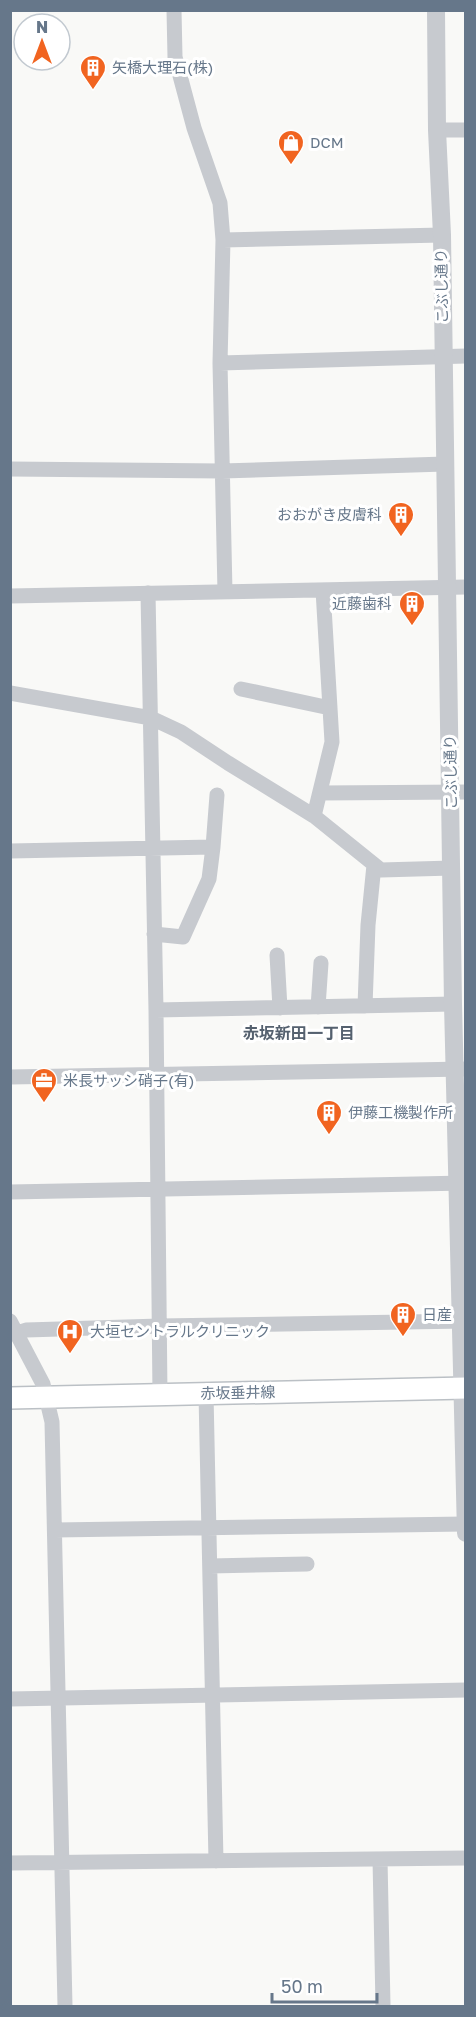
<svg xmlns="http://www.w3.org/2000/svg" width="476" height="2017" font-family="'Golos Text','Noto Sans JP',sans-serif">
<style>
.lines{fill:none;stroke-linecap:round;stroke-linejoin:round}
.secondary-casing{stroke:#bbc0c5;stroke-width:24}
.minor{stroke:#c7cacf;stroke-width:15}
.tertiary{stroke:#c7cacf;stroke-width:18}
.secondary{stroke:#fff;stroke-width:21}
.labels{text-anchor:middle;stroke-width:6;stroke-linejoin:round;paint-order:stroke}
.poi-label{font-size:15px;fill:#66778a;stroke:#fff;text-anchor:start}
.street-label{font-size:15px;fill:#66778a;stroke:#fff}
.neighbourhood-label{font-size:16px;font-weight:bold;fill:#55616f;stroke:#fff}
</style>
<rect width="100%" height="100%" fill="#f9f9f7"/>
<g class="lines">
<defs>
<path id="secondary" d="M 10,1398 L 466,1388"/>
</defs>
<use href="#secondary" class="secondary-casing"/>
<path class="minor" d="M 174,10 L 175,57 L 194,128 L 220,203 L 223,240 L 220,363 L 225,592
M 437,130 L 466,130
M 223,240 L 442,235
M 220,363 L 466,356
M 10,469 L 222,471 L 445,464
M 148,593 L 156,1010 L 160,1395
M 10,596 L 466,587
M 241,689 L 330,708
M 10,693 L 151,718 L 181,732 L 228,763 L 314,816 L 381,870 L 452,868
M 320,793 L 466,792
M 314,816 L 332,742 L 323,590
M 10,851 L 213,847 L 217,795
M 154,934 L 183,937 L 209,879 L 213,847
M 277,955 L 280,1008
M 365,1006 L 368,925 L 374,865
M 318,1007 L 321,963
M 156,1010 L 453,1004
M 10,1077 L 466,1069
M 10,1192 L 466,1183
M 10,1321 L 43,1384 L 52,1422 L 65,2006
M 17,1333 L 26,1330 L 160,1326 L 466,1321
M 206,1394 L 216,1861
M 55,1530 L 465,1524
M 210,1566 L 307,1564
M 10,1699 L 466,1690
M 380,1859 L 383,2006
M 10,1863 L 466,1858"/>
<path class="tertiary" d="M 436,10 L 437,130 L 442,235 L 453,1004 L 466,1533"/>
<use href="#secondary" class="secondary"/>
</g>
<defs>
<symbol id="building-pin" viewBox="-11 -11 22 30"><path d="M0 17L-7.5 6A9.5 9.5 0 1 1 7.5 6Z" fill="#f16420" stroke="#fff"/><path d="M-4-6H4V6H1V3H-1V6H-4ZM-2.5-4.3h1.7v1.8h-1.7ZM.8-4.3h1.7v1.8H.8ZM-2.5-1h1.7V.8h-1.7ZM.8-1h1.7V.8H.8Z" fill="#fff"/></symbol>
<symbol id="shop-pin" viewBox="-11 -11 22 30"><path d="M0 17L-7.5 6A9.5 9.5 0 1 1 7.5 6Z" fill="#f16420" stroke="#fff"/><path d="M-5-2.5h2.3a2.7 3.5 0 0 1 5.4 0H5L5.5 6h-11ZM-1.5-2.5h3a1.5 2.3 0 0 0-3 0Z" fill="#fff"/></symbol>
<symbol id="office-pin" viewBox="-11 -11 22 30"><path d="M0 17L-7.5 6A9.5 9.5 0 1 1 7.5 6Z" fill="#f16420" stroke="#fff"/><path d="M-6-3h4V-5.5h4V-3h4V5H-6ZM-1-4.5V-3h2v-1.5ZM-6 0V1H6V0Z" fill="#fff"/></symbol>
<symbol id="hospital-pin" viewBox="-11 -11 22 30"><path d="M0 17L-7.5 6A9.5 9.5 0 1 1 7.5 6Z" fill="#f16420" stroke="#fff"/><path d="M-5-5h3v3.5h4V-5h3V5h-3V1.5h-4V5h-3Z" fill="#fff"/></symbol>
</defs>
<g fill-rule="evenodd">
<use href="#building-pin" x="78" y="53" width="30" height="40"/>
<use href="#shop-pin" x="276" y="128" width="30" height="40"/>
<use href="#building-pin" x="386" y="500" width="30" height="40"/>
<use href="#building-pin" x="397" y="589" width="30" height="40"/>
<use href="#office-pin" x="29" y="1066" width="30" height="40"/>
<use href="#building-pin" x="314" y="1098" width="30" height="40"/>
<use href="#building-pin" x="388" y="1300" width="30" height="40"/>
<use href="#hospital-pin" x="55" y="1317" width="30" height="40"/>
</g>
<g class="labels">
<g class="poi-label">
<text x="112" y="73">矢橋大理石(株)</text>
<text x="310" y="148">DCM</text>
<text x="382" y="520" text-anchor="end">おおがき皮膚科</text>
<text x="392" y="609" text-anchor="end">近藤歯科</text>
<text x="63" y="1086">米長サッシ硝子(有)</text>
<text x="348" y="1118">伊藤工機製作所</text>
<text x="422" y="1320">日産</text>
<text x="90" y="1337">大垣セントラルクリニック</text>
</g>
<g class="street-label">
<text transform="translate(442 286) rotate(-91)" y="5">こぶし通り</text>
<text transform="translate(451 772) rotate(-91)" y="5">こぶし通り</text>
<text transform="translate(238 1393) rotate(-1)" y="5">赤坂垂井線</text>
</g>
<g class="neighbourhood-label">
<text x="299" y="1039">赤坂新田一丁目</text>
</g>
</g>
<rect width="476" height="2017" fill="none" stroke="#66778a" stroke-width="24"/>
<g transform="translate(42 42)"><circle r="28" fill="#ffffff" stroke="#c2c9d0" stroke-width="1.5"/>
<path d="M0-4.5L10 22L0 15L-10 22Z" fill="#f16420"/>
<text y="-9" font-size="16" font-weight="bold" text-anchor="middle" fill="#66778a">N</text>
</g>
<path d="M272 1993v9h105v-9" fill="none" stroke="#66778a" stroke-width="3"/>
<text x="281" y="1993" font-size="18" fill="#66778a" stroke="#ffffff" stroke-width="4.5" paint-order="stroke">50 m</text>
</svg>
